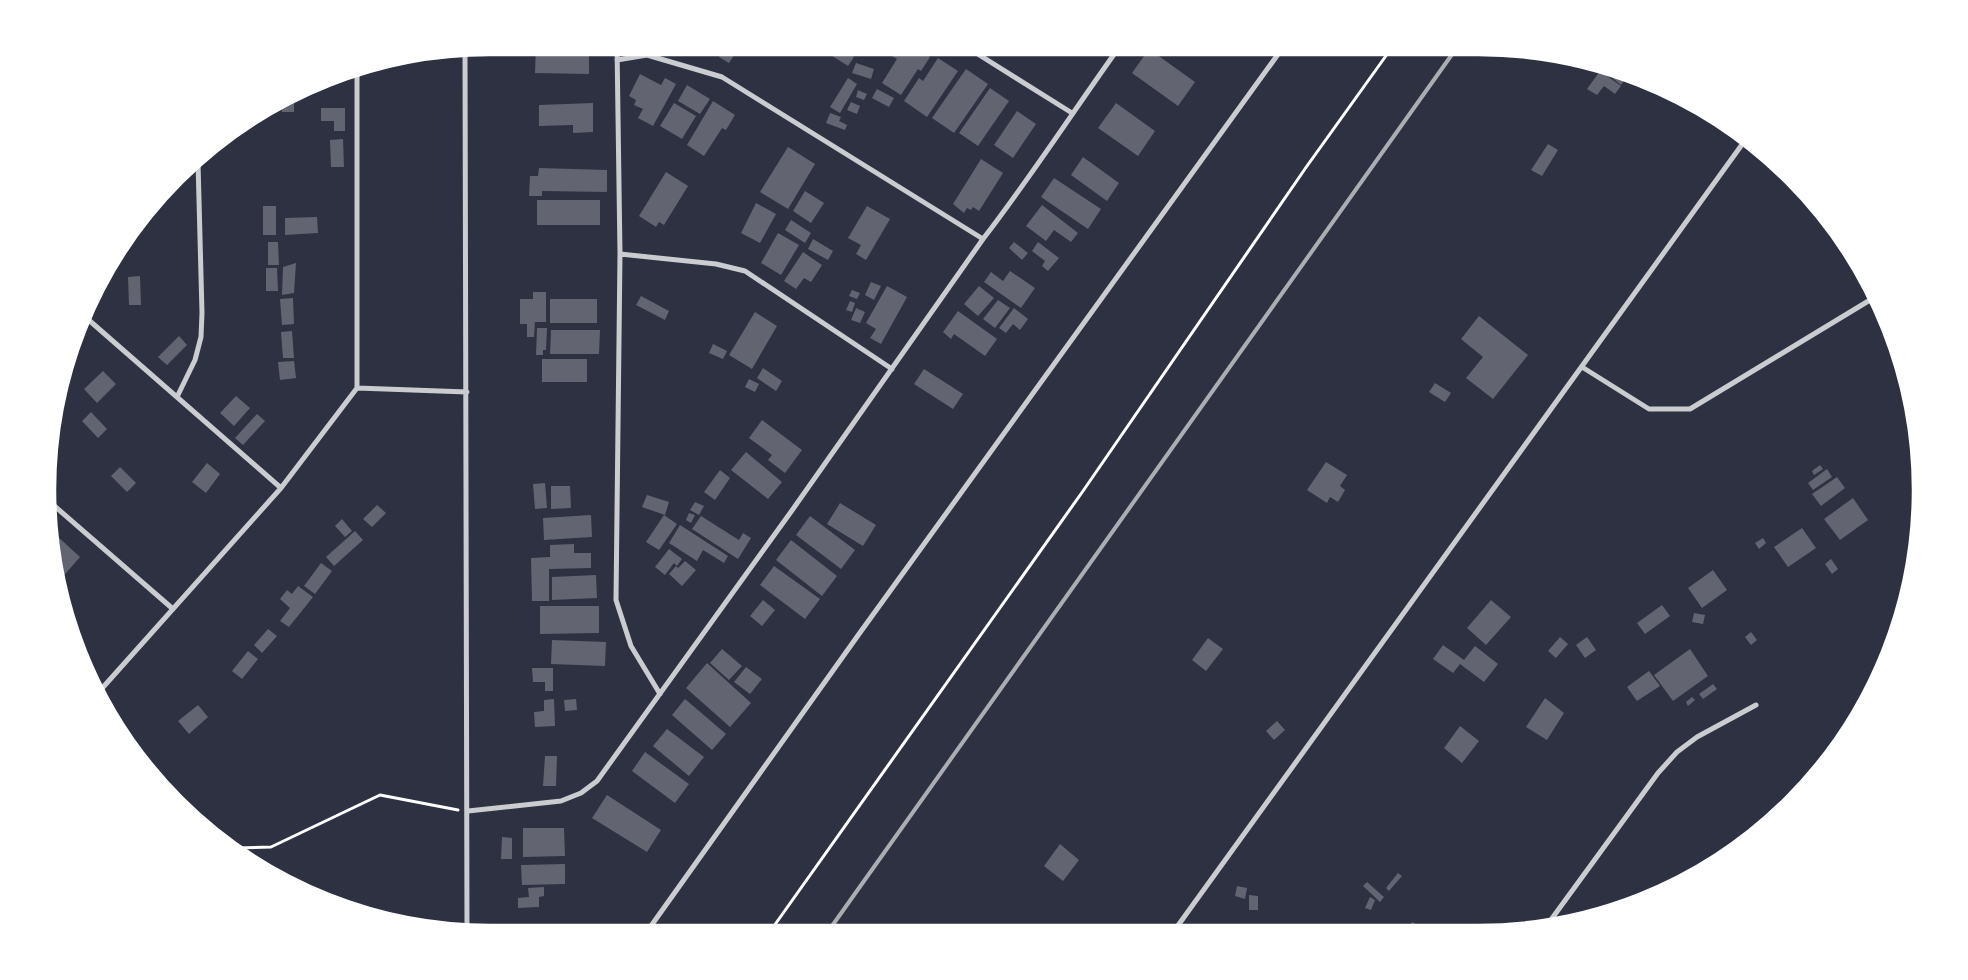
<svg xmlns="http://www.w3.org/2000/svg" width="1968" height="980" font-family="Karla,sans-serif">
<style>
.building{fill:#626471}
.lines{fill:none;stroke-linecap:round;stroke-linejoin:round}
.path{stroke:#fff;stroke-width:3}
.minor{stroke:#caccd0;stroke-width:5}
.rail{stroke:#abadb3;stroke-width:4}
.rim{fill:none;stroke:#fff;stroke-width:2.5}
</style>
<rect width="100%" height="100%" fill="#2d3142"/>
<path class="building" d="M 536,46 L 589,47 L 589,74 L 535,73 Z
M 725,46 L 740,46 L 729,63 L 719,57 Z
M 834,46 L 837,46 L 854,57 L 848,66 L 829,54 Z
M 891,46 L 913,46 L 930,57 L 921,71 L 918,69 L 901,95 L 882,83 L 897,59 L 887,53 Z
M 1149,49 L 1195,82 L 1178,106 L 1132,73 Z
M 938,58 L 958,71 L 927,117 L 904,101 L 919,78 L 923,81 Z
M 856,63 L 874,69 L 871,79 L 852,73 Z
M 1605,67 L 1629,74 L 1621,85 L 1603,70 Z
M 966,69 L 988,84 L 954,133 L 932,118 Z
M 1600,71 L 1621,86 L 1615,94 L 1604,86 L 1597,95 L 1587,89 Z
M 640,74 L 661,85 L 665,78 L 676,84 L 653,126 L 638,118 L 643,109 L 634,105 L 636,100 L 629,96 Z
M 848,78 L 857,84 L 840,113 L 830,107 Z
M 687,85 L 710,99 L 700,114 L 678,101 Z
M 990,88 L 1009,101 L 978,146 L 959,133 Z
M 877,89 L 894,98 L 889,107 L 872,98 Z
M 858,90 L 867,94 L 864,100 L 856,97 Z
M 294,98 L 294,112 L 282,112 L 282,105 Z
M 713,101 L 735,115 L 726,130 L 722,128 L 704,156 L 687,145 Z
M 851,102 L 860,106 L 857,114 L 847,110 Z
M 593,103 L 593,132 L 573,133 L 573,125 L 539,126 L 539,105 Z
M 674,103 L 696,116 L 682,139 L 660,126 Z
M 1116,103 L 1155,131 L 1138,156 L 1098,128 Z
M 321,108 L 345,108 L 345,131 L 334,131 L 334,121 L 321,121 Z
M 1017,111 L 1036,124 L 1013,158 L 994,145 Z
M 830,113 L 841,117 L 839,121 L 847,125 L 845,130 L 826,123 Z
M 343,139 L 344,167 L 331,167 L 330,140 Z
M 1548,144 L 1558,150 L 1542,176 L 1531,170 Z
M 788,147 L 815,164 L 788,209 L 760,192 Z
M 1083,157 L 1119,183 L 1107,201 L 1071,175 Z
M 981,159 L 1003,173 L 979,211 L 973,207 L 971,210 L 967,208 L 964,213 L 953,204 Z
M 539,168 L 607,170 L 607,192 L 542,191 L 542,196 L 529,196 L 530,176 L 538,176 Z
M 666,172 L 688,186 L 664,225 L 659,222 L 656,227 L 639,216 Z
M 1054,178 L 1101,209 L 1088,229 L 1041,197 Z
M 805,191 L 824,203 L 811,223 L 793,211 Z
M 537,200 L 600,200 L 600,225 L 537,225 Z
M 756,203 L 776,214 L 760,243 L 741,233 Z
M 1042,205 L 1078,233 L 1071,242 L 1054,230 L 1046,241 L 1026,226 Z
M 263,206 L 276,206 L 276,235 L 263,235 Z
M 867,206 L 890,219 L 866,260 L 856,254 L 861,245 L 848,238 Z
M 317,217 L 318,233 L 285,235 L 285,218 Z
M 791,220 L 811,233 L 805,243 L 785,230 Z
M 778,233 L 799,245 L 781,275 L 761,263 Z
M 813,239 L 833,251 L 828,260 L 808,249 Z
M 268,242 L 278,242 L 279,265 L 268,265 Z
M 1014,242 L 1028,253 L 1022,260 L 1009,248 Z
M 1038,242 L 1059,258 L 1048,271 L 1042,266 L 1045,261 L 1032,251 Z
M 803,252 L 822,265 L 811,282 L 804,278 L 796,289 L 784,281 Z
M 296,263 L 294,293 L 282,295 L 283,267 Z
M 266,268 L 277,268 L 278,291 L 266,291 Z
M 1010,271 L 1035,288 L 1021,308 L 984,282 L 991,272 L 1003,281 Z
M 140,276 L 141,305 L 129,305 L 128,277 Z
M 871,282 L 881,286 L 874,300 L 865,295 Z
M 887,286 L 907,297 L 881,344 L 870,338 L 876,329 L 866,323 Z
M 979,286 L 994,298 L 978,316 L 964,304 Z
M 852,290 L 860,293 L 857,299 L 849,296 Z
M 533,292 L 546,292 L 546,322 L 535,322 L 534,337 L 527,337 L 527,324 L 520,324 L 520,299 L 533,299 Z
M 641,296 L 669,311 L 665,320 L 636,305 Z
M 293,298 L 294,324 L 282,325 L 280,299 Z
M 550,299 L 597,299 L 597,323 L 550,323 Z
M 998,300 L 1010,308 L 995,328 L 983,319 Z
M 850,301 L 855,303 L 852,312 L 846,310 Z
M 856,308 L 865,312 L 860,323 L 851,320 Z
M 1014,308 L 1028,319 L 1020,330 L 1013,324 L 1006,333 L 999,328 Z
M 958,311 L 997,339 L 985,356 L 954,334 L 951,339 L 943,332 Z
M 755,312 L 777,326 L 752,369 L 729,355 Z
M 1479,316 L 1528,355 L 1493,399 L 1466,378 L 1483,357 L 1461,339 Z
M 537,328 L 547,328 L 546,350 L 543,350 L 543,355 L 536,355 Z
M 551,330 L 600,330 L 599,354 L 550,354 Z
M 292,331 L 294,358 L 283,358 L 281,332 Z
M 179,336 L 187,345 L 167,365 L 158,357 Z
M 713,344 L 727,351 L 723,359 L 709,353 Z
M 542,359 L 587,359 L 587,382 L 542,382 Z
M 294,361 L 296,378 L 280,380 L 278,362 Z
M 763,368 L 782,381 L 776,391 L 757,378 Z
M 924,369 L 963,394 L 953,409 L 914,384 Z
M 103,371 L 116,384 L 97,403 L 84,389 Z
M 749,379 L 759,384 L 755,392 L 745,387 Z
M 1435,383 L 1451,393 L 1445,402 L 1429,392 Z
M 236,396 L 250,408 L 234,426 L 220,413 Z
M 91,412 L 107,429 L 98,438 L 82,421 Z
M 257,414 L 265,421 L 243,445 L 235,438 Z
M 762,420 L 802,450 L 785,473 L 768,460 L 772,455 L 749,438 Z
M 746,452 L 782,482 L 768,499 L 731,470 Z
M 1326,462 L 1347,475 L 1340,486 L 1345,490 L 1338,502 L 1330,497 L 1327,503 L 1307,490 Z
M 207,463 L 220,474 L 206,493 L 192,482 Z
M 1820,465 L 1823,469 L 1814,475 L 1812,471 Z
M 120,467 L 136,483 L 127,492 L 111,476 Z
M 1827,469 L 1832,477 L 1813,490 L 1808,483 Z
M 720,470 L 730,478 L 715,500 L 704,492 Z
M 1837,477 L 1845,488 L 1821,506 L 1812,494 Z
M 545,483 L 547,508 L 535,509 L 533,484 Z
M 551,486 L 570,486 L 571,508 L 551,509 Z
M 647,495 L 669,502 L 665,515 L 642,507 Z
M 1853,498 L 1868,520 L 1840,540 L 1824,519 Z
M 695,502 L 704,506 L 699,515 L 690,510 Z
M 840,503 L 876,525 L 863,546 L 827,524 Z
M 377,505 L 386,513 L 372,527 L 363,519 Z
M 689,513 L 695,515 L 691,523 L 686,520 Z
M 591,515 L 592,537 L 544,540 L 543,518 Z
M 664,515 L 677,524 L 659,550 L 646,542 Z
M 701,516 L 739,540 L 743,533 L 751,538 L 738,559 L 692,529 Z
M 810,516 L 855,550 L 841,569 L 796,535 Z
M 342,519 L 352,531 L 345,537 L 335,526 Z
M 680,525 L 728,556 L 724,563 L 703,550 L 697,561 L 669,543 Z
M 1802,528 L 1816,548 L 1788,567 L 1774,547 Z
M 355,531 L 363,540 L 334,566 L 326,557 Z
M 56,535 L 80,557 L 60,580 L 50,548 L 50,542 Z
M 1763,538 L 1766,543 L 1759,549 L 1755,543 Z
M 791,540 L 837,576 L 822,596 L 776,560 Z
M 574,544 L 574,553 L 591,553 L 591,568 L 549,569 L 549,601 L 532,601 L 531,558 L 550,557 L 550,545 Z
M 669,549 L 682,559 L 677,566 L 674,563 L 665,575 L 655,567 Z
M 1831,559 L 1838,569 L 1832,574 L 1825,564 Z
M 685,561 L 696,570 L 682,586 L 669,574 L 676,566 L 678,568 Z
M 321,563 L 332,571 L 315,594 L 304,586 Z
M 774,566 L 820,599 L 805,619 L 760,585 Z
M 1713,570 L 1727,590 L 1702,608 L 1688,588 Z
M 596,575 L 597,598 L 552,600 L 552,577 Z
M 298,586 L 313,597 L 289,627 L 280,621 L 290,608 L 280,599 L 287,590 L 292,594 Z
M 763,600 L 775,610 L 762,626 L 750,616 Z
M 1491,600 L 1511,617 L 1486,645 L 1467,628 Z
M 1662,605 L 1670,616 L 1645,634 L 1637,623 Z
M 540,606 L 599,606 L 599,633 L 540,634 Z
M 1694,613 L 1705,615 L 1703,624 L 1692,622 Z
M 268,629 L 277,636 L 262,653 L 254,645 Z
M 1751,632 L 1757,640 L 1751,645 L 1745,637 Z
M 1560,637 L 1568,644 L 1556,658 L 1548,651 Z
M 1587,637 L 1596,650 L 1585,658 L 1576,645 Z
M 1208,638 L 1223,649 L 1206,671 L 1192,660 Z
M 552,640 L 606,642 L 605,666 L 551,664 Z
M 1443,645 L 1464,660 L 1475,646 L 1498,664 L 1484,682 L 1460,664 L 1453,673 L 1433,659 Z
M 722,649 L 742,666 L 729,680 L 710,663 Z
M 1690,649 L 1708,676 L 1673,701 L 1654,675 Z
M 248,651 L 258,659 L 242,679 L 232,671 Z
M 84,660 L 94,669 L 89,676 Z
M 707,663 L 751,703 L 730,727 L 686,688 Z
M 746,667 L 762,679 L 750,694 L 734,682 Z
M 532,668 L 553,668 L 553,691 L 545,691 L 545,682 L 533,682 Z
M 1649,671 L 1660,686 L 1637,701 L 1627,687 Z
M 1713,684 L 1717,689 L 1703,699 L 1699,694 Z
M 1692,697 L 1695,700 L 1688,706 L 1686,702 Z
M 1545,698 L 1564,713 L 1547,740 L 1526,727 Z
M 554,699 L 555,726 L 535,727 L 534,712 L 544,711 L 544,700 Z
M 576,699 L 577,710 L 565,711 L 564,700 Z
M 685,699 L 726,734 L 712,750 L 672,715 Z
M 198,705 L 208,717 L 189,734 L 178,721 Z
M 1277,721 L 1285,730 L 1274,740 L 1266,731 Z
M 1460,726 L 1479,741 L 1462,763 L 1444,748 Z
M 667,729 L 704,757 L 689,776 L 653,746 Z
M 645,752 L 689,784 L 675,803 L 632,771 Z
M 545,756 L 557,756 L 556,786 L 543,786 Z
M 607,795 L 661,830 L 647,852 L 592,818 Z
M 523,828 L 564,828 L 565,856 L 523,857 Z
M 502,837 L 512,838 L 512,859 L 501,859 Z
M 1060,844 L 1079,860 L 1063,881 L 1044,866 Z
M 565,864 L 565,884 L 522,885 L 521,865 Z
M 1398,873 L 1402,876 L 1389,891 L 1386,888 Z
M 1367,882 L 1384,897 L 1380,902 L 1363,886 Z
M 1237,886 L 1247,888 L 1245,899 L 1235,896 Z
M 544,887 L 544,896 L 539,897 L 539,907 L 518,908 L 518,898 L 529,897 L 528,888 Z
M 1249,895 L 1258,896 L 1258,910 L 1249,910 Z
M 1370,897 L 1375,900 L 1371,910 L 1365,908 Z
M 1412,922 L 1426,930 L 1408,930 Z"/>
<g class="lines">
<path class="path" d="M 236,848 L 271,847 L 380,795 L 458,810
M 769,933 L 1083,491 L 1307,166 L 1393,46"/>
<path class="minor" d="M 617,46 L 620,254 L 616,600 L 631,646 L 660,694
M 965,46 L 1072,113
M 465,50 L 467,932
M 617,60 L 647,55 L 722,77 L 983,239
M 620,254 L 716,264 L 745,271 L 892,369
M 83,315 L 281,488
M 1582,367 L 1649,409 L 1690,409 L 1875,297
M 357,388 L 467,392
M 177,397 L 195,360 L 201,337 L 202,313 L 198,162
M 51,503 L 173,609
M 97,694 L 281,488 L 357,388 L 357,68
M 468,811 L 561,801 L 581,793 L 597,781 L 793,509 L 983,239 C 1031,177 1074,110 1120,46
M 1545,928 L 1658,773 L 1677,752 L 1697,737 L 1756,705
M 1174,931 L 1746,139
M 646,933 L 859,634 L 1284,46"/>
<path class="rail" d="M 827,933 L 1458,46"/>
</g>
<path d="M0 0H1968V980H0ZM490 55H1478A435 435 0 0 1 1913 490V490A435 435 0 0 1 1478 925H490A435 435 0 0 1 55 490V490A435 435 0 0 1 490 55Z" fill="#fff" fill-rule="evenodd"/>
<path class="rim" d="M490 55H1478A435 435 0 0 1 1913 490V490A435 435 0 0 1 1478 925H490A435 435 0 0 1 55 490V490A435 435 0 0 1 490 55Z"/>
</svg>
